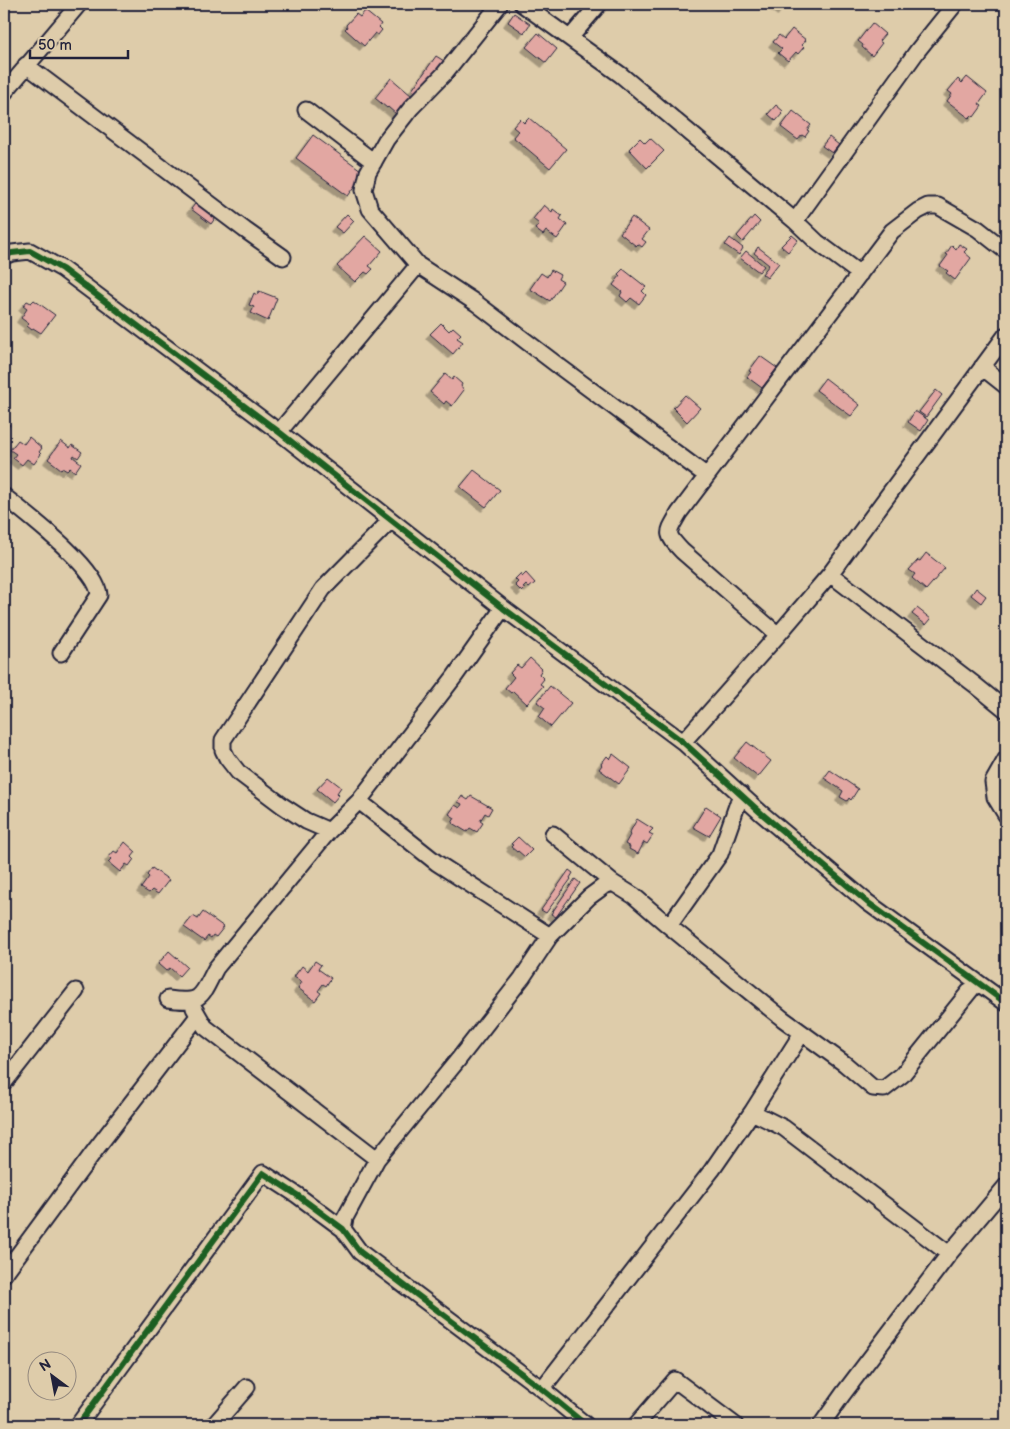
<svg xmlns="http://www.w3.org/2000/svg" width="1010" height="1429" font-family="'Balsamiq Sans',sans-serif">
<style>
.building{fill:#e2a7a2;stroke:#22223b;filter:url(#shadow)}
.lines{fill:none;stroke-linecap:round;stroke-linejoin:round}
.street-casing{stroke:#22223b;stroke-width:19}
.street{stroke:#deccaa;stroke-width:15}
.cycleway-casing{stroke:#deccaa;stroke-width:9}
.cycleway{stroke:#1b5e20;stroke-width:6}
</style>
<defs>
<filter id="shadow"><feDropShadow dx="-4.5" dy="4.5" stdDeviation="0" flood-color="#0004"/></filter>
</defs>
<rect width="100%" height="100%" fill="#deccaa"/>
<filter id="ink" filterUnits="userSpaceOnUse"><feTurbulence type="fractalNoise" baseFrequency=".02" numOctaves="2"/><feDisplacementMap in="SourceGraphic" scale="10" xChannelSelector="R" yChannelSelector="G"/><feConvolveMatrix kernelMatrix="1 2 1 2 8 2 1 2 1" color-interpolation-filters="sRGB"/></filter>
<g filter="url(#ink)">
<path class="building" d="M 773,4 L 787,4 L 782,11 Z
M 365,11 L 381,24 L 379,27 L 382,30 L 378,35 L 375,33 L 364,46 L 345,29 L 347,27 L 346,25 L 356,14 L 360,17 Z
M 514,13 L 530,24 L 524,33 L 508,22 Z
M 872,23 L 885,34 L 879,41 L 882,43 L 872,56 L 862,47 L 863,45 L 858,41 Z
M 792,29 L 806,40 L 802,45 L 804,47 L 798,54 L 796,52 L 788,61 L 778,53 L 782,49 L 773,42 L 779,35 L 784,39 Z
M 538,33 L 557,49 L 546,63 L 526,47 Z
M 436,56 L 444,61 L 420,96 L 412,90 Z
M 967,77 L 987,93 L 979,104 L 982,106 L 974,117 L 972,115 L 969,118 L 947,101 L 952,94 L 948,91 L 958,79 L 962,83 Z
M 391,78 L 412,96 L 396,114 L 388,107 L 387,108 L 375,98 Z
M 776,105 L 783,111 L 781,113 L 782,114 L 776,121 L 768,114 Z
M 793,111 L 811,125 L 807,130 L 809,131 L 805,137 L 802,135 L 798,140 L 781,127 Z
M 529,118 L 566,149 L 550,168 L 513,137 L 518,131 L 513,127 L 520,119 L 524,123 Z
M 313,135 L 365,173 L 348,196 L 296,158 Z
M 829,137 L 839,145 L 832,153 L 822,146 Z
M 640,138 L 645,143 L 650,138 L 664,151 L 647,168 L 629,149 Z
M 199,199 L 219,213 L 211,224 L 191,209 Z
M 544,205 L 552,212 L 553,209 L 562,216 L 560,219 L 567,225 L 557,239 L 546,231 L 543,235 L 535,229 L 539,224 L 533,219 Z
M 347,214 L 354,221 L 343,233 L 335,227 Z
M 754,216 L 760,222 L 743,242 L 737,236 Z
M 632,217 L 649,230 L 642,239 L 646,242 L 642,247 L 638,244 L 636,246 L 620,233 Z
M 792,235 L 798,240 L 788,252 L 781,246 Z
M 365,236 L 382,251 L 369,266 L 373,269 L 368,274 L 365,272 L 355,282 L 337,266 Z
M 730,238 L 743,248 L 739,255 L 725,245 Z
M 959,244 L 967,249 L 964,252 L 971,258 L 955,280 L 946,273 L 948,271 L 940,266 L 948,255 L 946,254 L 952,245 L 956,249 Z
M 758,247 L 779,263 L 767,278 L 762,274 L 769,265 L 754,253 Z
M 746,251 L 764,266 L 759,272 L 740,258 Z
M 623,269 L 646,287 L 642,291 L 646,295 L 639,304 L 631,298 L 627,302 L 620,296 L 622,292 L 613,285 L 620,276 L 618,274 Z
M 551,270 L 560,275 L 558,279 L 563,282 L 550,301 L 530,289 L 541,273 L 547,277 Z
M 259,291 L 277,298 L 268,321 L 251,313 L 254,307 L 249,305 L 254,293 L 257,295 Z
M 34,300 L 55,315 L 41,333 L 33,328 L 32,330 L 27,326 L 29,324 L 21,318 L 27,309 L 23,306 L 27,301 L 31,303 Z
M 441,323 L 449,331 L 453,327 L 461,334 L 457,338 L 463,342 L 453,354 L 430,334 Z
M 760,356 L 777,368 L 762,388 L 747,377 L 751,372 L 749,371 Z
M 445,374 L 452,380 L 454,377 L 462,384 L 461,386 L 464,390 L 452,406 L 446,401 L 444,404 L 430,392 Z
M 825,378 L 860,405 L 851,416 L 816,390 Z
M 936,390 L 942,395 L 926,417 L 919,412 Z
M 685,395 L 700,408 L 687,422 L 673,408 Z
M 915,411 L 928,420 L 921,431 L 908,422 Z
M 4,416 L 9,420 L 7,423 L 10,425 L 4,433 Z
M 29,437 L 42,448 L 39,452 L 41,454 L 34,464 L 27,459 L 22,465 L 13,458 L 16,454 L 10,450 L 18,440 L 24,444 Z
M 61,441 L 70,448 L 72,445 L 82,452 L 78,458 L 74,455 L 73,457 L 81,463 L 75,472 L 70,468 L 67,471 L 62,468 L 61,469 L 48,459 Z
M 474,470 L 500,490 L 486,507 L 460,487 Z
M 926,553 L 945,568 L 926,590 L 912,578 L 915,574 L 909,570 L 918,560 L 920,561 Z
M 526,573 L 535,583 L 529,588 L 526,585 L 523,588 L 525,589 L 522,592 L 515,585 L 518,582 L 515,579 L 520,574 L 522,577 Z
M 976,588 L 986,596 L 981,603 L 971,595 Z
M 917,608 L 931,619 L 926,625 L 912,614 Z
M 530,658 L 542,669 L 539,674 L 544,679 L 540,684 L 543,686 L 527,704 L 513,691 L 511,693 L 505,688 L 514,677 L 510,673 L 517,665 L 521,668 Z
M 550,686 L 571,703 L 551,727 L 539,717 L 545,708 L 537,702 Z
M 747,742 L 771,761 L 758,777 L 734,758 Z
M 613,754 L 631,768 L 619,784 L 599,769 L 602,765 L 601,764 L 607,756 L 610,759 Z
M 830,770 L 858,789 L 851,800 L 849,798 L 847,801 L 840,797 L 843,791 L 824,778 Z
M 328,777 L 341,787 L 337,793 L 339,795 L 333,802 L 317,789 Z
M 462,796 L 468,800 L 471,796 L 492,808 L 488,815 L 485,813 L 480,821 L 483,823 L 477,832 L 470,828 L 467,832 L 452,823 L 455,818 L 449,814 L 455,805 L 460,808 L 462,804 L 458,802 Z
M 706,806 L 721,816 L 709,836 L 693,827 Z
M 637,819 L 653,829 L 649,833 L 653,835 L 647,844 L 644,842 L 638,854 L 629,849 L 630,847 L 625,844 L 630,835 L 629,834 Z
M 518,837 L 532,850 L 525,857 L 518,851 L 517,852 L 511,847 L 513,845 L 511,844 Z
M 125,842 L 136,852 L 132,857 L 134,859 L 129,866 L 126,864 L 120,872 L 108,862 L 111,859 L 109,857 L 114,851 L 117,853 Z
M 152,868 L 169,880 L 158,894 L 152,890 L 149,893 L 141,888 L 149,877 L 147,875 Z
M 569,870 L 573,873 L 570,878 L 571,879 L 546,913 L 541,910 Z
M 575,879 L 580,883 L 556,917 L 551,914 Z
M 203,912 L 224,927 L 216,937 L 213,935 L 211,938 L 208,936 L 204,941 L 184,927 L 193,916 L 198,919 Z
M 169,951 L 187,967 L 179,976 L 170,968 L 166,971 L 158,964 Z
M 315,961 L 321,965 L 318,969 L 331,978 L 326,986 L 323,984 L 318,991 L 321,993 L 315,1001 L 298,988 L 302,982 L 294,977 L 302,966 L 308,971 Z"/>
<g class="lines">
<defs>
<path id="street" d="M 522,4 L 621,75 L 795,221 L 817,242 L 860,274
M 570,38 L 599,4
M 26,65 L 245,230 L 283,257
M 4,93 L 79,4
M 306,110 L 374,162
M 795,221 L 918,50 L 955,4
M 4,256 L 12,253 L 30,251 L 62,269 L 279,432 L 503,608 L 683,742 L 761,813 L 867,902 L 1006,1003
M 418,265 L 370,209 L 364,190 L 368,172 L 386,140 L 411,108 L 444,74 L 500,4
M 982,367 L 1006,386
M 279,432 L 418,265 L 476,303 L 556,364 L 707,476
M 4,496 C 26,514 98,568 99,595 L 61,653
M 830,574 L 974,684 L 1006,710
M 778,635 L 682,551 C 665,533 667,534 679,513 L 892,231 L 918,211 L 928,206 L 938,206 L 978,229 L 1006,251
M 683,742 L 778,635 L 830,574 L 1006,335
M 1006,759 L 993,782 L 995,797 L 1006,815
M 359,801 L 437,863 L 550,936
M 329,831 L 306,821 L 283,806 L 238,772 L 227,758 L 223,750 L 223,740 L 323,589 L 391,520
M 553,834 L 613,883 L 634,896 L 669,926 L 783,1019 L 845,1064 L 873,1088 L 884,1089 L 902,1075 L 977,982
M 669,926 L 720,854 L 741,794
M 168,999 C 203,1004 201,996 216,968 L 329,831 L 359,801 L 455,676 L 503,608
M 194,1008 L 205,1027 L 377,1159
M 4,1083 L 76,991
M 752,1112 L 784,1128 L 949,1254
M 343,1229 L 345,1218 L 377,1159 L 458,1060 L 522,978 L 550,936 L 589,897 L 604,886 L 613,883
M 4,1274 L 96,1149 L 198,1016
M 542,1389 L 712,1170 L 752,1112 L 802,1033
M 78,1425 L 263,1173 L 297,1195 L 343,1229 L 360,1252 L 542,1389 L 586,1425
M 214,1425 L 247,1387
M 636,1425 L 675,1380 L 735,1425
M 821,1425 L 843,1394 L 949,1254 L 1006,1186"/>
</defs>
<use href="#street" class="street-casing"/>
<use href="#street" class="street"/>
<defs>
<path id="cycleway" d="M 4,256 L 12,253 L 30,251 L 62,269 L 279,432 L 503,608 L 683,742 L 761,813 L 867,902 L 1006,1003
M 78,1425 L 263,1173 L 297,1195 L 343,1229 L 360,1252 L 542,1389 L 586,1425"/>
</defs>
<use href="#cycleway" class="cycleway-casing"/>
<use href="#cycleway" class="cycleway"/>
</g>
</g>
<rect width="1010" height="1429" fill="none" stroke="#deccaa" stroke-width="20"/>
<rect x="10" y="10" width="990" height="1409" fill="none" stroke="#22223b" stroke-width="2" filter="url(#ink)"/>
<g transform="translate(52 1376) rotate(328)"><circle r="24" fill="#deccaa" stroke="#93887e"/>
<path d="M0-4L9 19L0 12L-9 19Z" fill="#22223b"/>
<text y="-8" font-size="14" font-weight="bold" text-anchor="middle" fill="#22223b">N</text>
</g>
<path d="M30 50v8h98v-8" fill="none" stroke="#22223b" stroke-width="2.5"/>
<text x="38" y="50" font-size="15" fill="#22223b" stroke="#deccaa" stroke-width="4" paint-order="stroke">50 m</text>
</svg>
